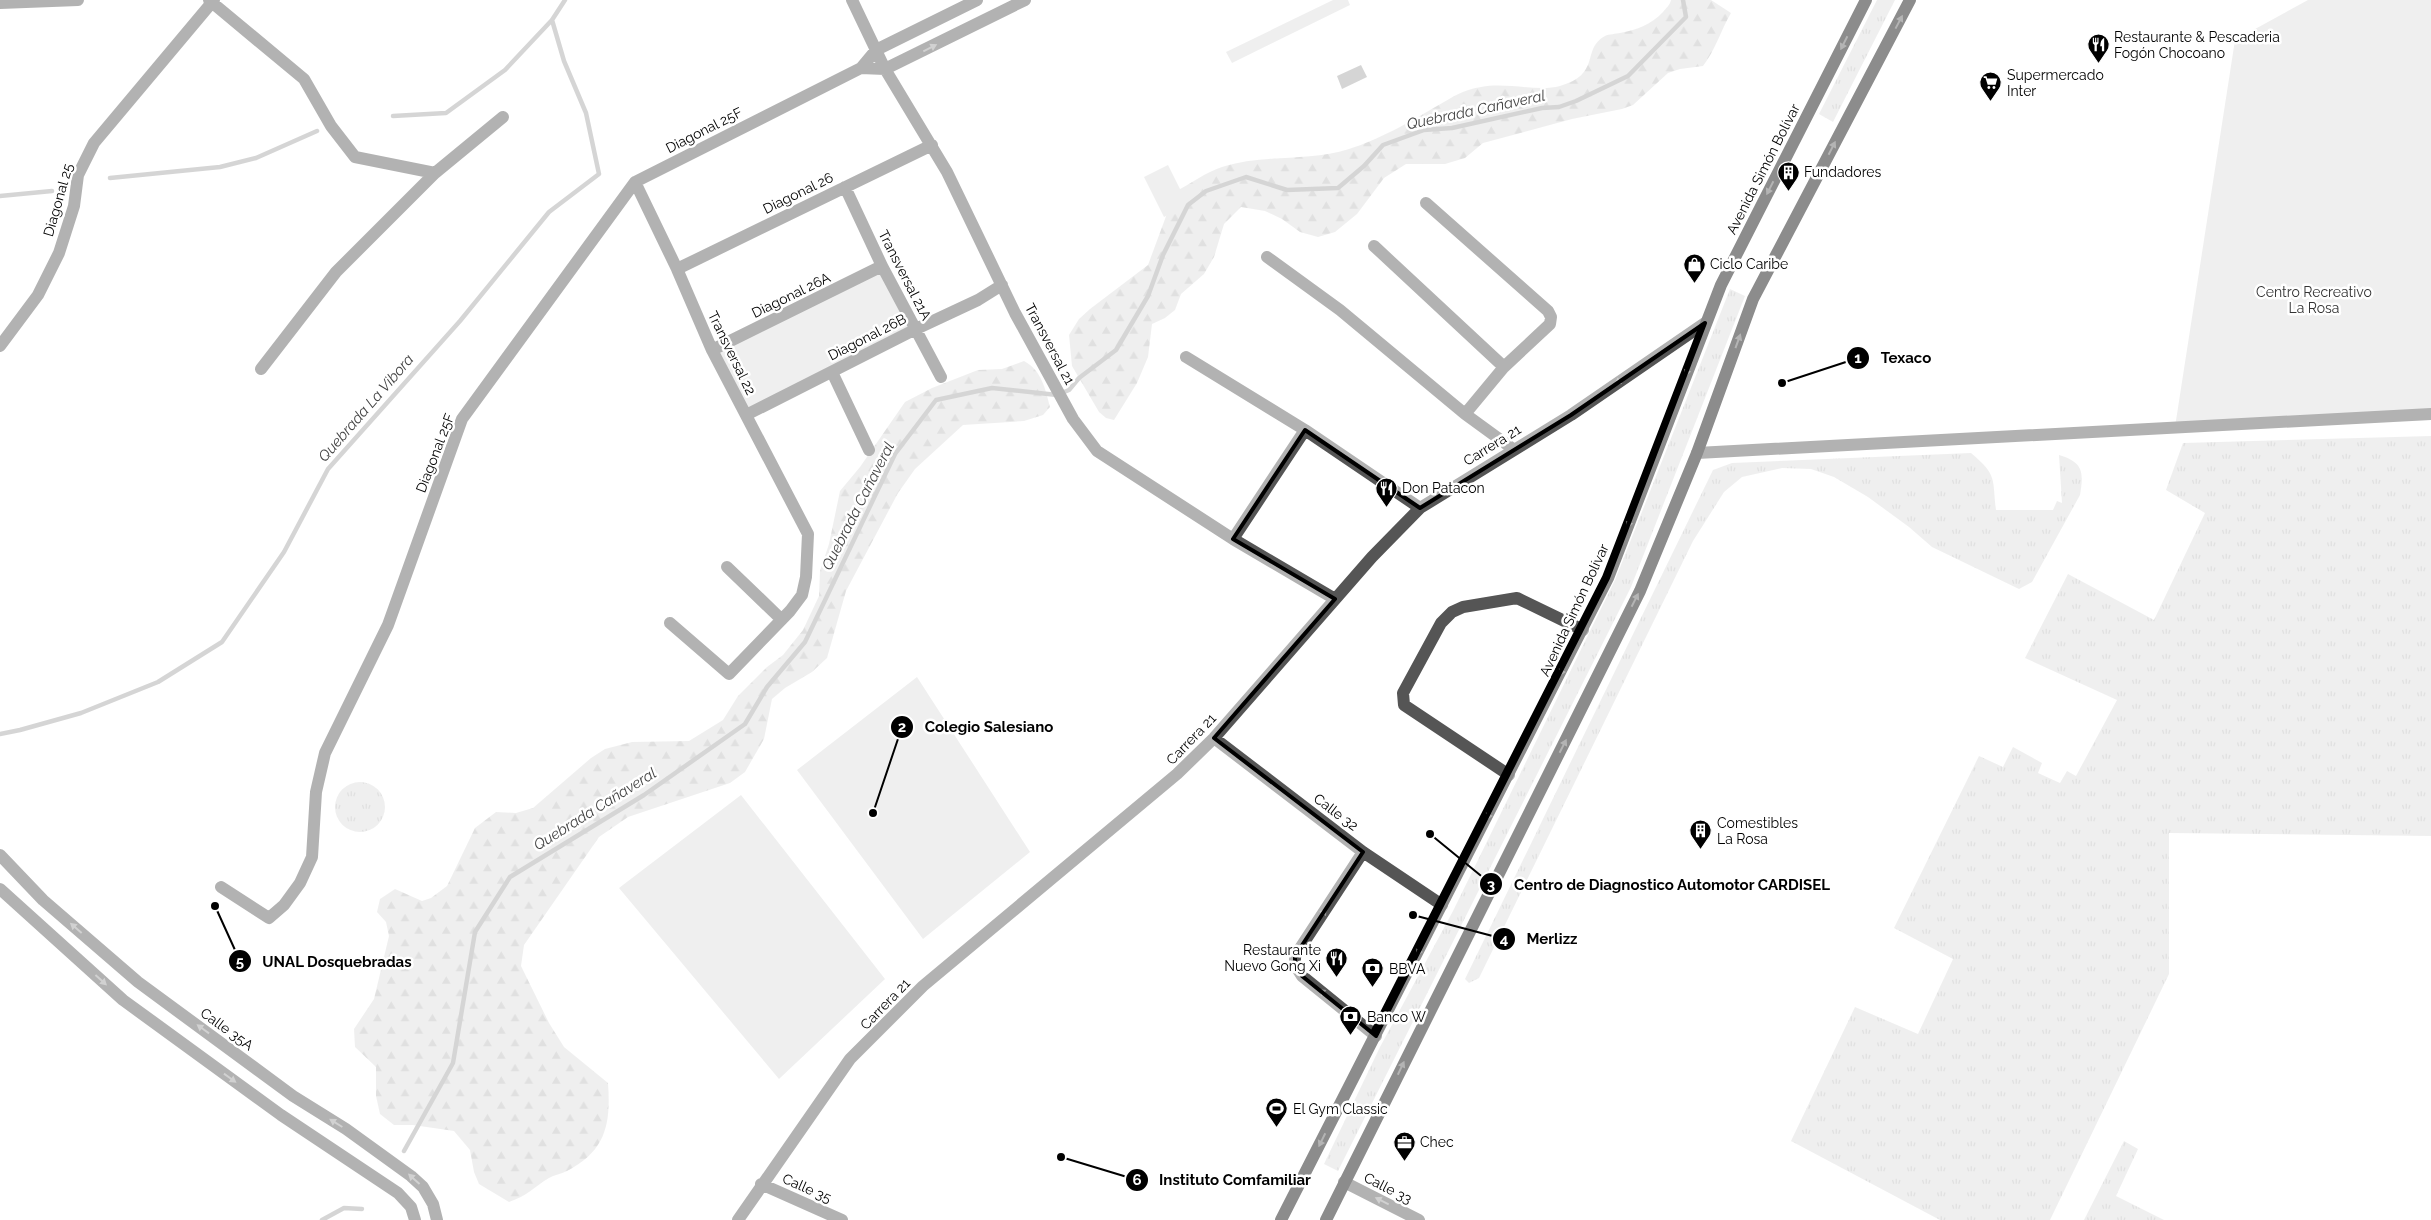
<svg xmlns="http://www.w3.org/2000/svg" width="2431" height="1220" font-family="Raleway,sans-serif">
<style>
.grass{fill:url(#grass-tufts)}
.forest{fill:url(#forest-firs)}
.park{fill:#dcdcdc}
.water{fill:#a3a3a3}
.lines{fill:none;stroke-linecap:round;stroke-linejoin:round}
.stream{stroke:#a3a3a3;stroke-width:4.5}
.minor{stroke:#555;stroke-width:12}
.major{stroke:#000;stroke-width:12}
.oneway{fill:#595959}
.oneway2{fill:#999}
.marked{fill:none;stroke:#000;stroke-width:4;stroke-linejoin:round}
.labels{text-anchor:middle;stroke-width:5;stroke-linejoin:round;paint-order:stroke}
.poi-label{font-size:14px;fill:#000;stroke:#fff;text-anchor:start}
.street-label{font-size:14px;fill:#000;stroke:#fff}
.park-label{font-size:14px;fill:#333;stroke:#fff}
.water-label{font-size:15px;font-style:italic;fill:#444;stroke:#fff}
.leader{fill:none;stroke:#000;stroke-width:2}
.callout-dot{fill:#000;stroke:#fff;stroke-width:2}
.mark-label{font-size:15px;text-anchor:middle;font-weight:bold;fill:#fff}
.callout-label{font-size:15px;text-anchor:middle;font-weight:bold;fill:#000;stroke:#fff;stroke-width:5;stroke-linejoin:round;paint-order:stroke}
</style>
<defs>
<pattern id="grass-tufts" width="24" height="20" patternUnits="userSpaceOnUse" patternTransform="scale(1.25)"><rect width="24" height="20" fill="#dcdcdc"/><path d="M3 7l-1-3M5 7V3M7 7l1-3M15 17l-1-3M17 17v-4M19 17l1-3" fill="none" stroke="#bbb"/></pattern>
<pattern id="forest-firs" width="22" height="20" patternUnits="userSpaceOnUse" patternTransform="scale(1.25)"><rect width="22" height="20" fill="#dcdcdc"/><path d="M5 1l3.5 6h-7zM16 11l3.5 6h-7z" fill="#bbb"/></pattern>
</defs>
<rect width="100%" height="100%" fill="#fff"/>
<path class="grass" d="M 1877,0 L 1895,0 L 1833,122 L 1819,114 Z
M 1730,289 L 1745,296 L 1631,587 L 1338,1171 L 1324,1164 L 1380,1047 L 1453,911 L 1615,580 Z
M 2431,436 L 2431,836 L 2169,833 L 2169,974 L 2050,1220 L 1940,1220 L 1791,1141 L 1855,1007 L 1918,1034 L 1953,959 L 1894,928 L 1979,756 L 2003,767 L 2013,747 L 2042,763 L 2038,773 L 2060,783 L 2067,771 L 2076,776 L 2117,700 L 2025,658 L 2068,574 L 2154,620 L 2205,513 L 2166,490 L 2183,443 Z
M 1971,453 C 1998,476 1992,478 1996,510 L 2053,510 L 2057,501 L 2062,503 L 2059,455 C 2083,462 2084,472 2080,495 L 2032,582 L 2019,589 L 1932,547 L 1909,527 L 1868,497 L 1834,477 L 1811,469 L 1782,468 L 1742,477 L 1724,492 L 1693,541 L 1479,978 L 1469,983 L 1465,979 L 1713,470 L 1732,463 Z
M335 807a25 25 0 1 1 50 0a25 25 0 1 1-50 0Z
M 2124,1141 L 2138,1149 L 2116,1196 L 2164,1220 L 2084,1220 Z"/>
<path class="forest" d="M 1671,0 L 1711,0 L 1731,13 C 1721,30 1715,51 1703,66 L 1680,69 L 1668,73 L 1633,105 L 1622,109 L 1572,119 L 1483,143 L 1465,158 L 1445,164 L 1406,164 L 1384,178 L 1357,214 L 1335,232 L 1318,237 L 1300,232 L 1282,219 L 1265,211 L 1241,207 L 1224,224 L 1214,257 L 1204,274 L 1181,294 L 1175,310 L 1165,318 L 1152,324 L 1148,357 L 1137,383 L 1114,420 L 1106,418 L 1099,412 L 1072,366 L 1069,335 L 1079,319 L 1090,309 L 1148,265 L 1175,192 C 1190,184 1206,172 1222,167 C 1262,154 1307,162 1349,149 C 1376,141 1412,121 1437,106 C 1453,97 1462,90 1481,87 C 1507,82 1538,92 1560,86 C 1602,74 1581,49 1605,36 C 1609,34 1616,34 1620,33 C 1636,30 1651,25 1663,12 C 1666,8 1670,5 1671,0 Z
M 1024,361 C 1042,371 1045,388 1050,407 L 1043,415 L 1024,421 L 963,425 L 915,469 L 898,493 L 846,591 L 827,658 L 812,672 L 785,688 L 772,699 L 764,739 L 745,772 L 730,783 L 628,817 L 599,837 L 524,945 L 521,966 L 549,1023 L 564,1047 L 608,1083 C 611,1124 606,1151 567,1171 C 561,1174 554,1175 549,1178 C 534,1187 527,1196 509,1202 L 479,1184 L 474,1172 L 470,1150 L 454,1131 L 413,1125 L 394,1125 L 380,1114 L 376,1096 L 376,1067 L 355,1047 L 354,1029 L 374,999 L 389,936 L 386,922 L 377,912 L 380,899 L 395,889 L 422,901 L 431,898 L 447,886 L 475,828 L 496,812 L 516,813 L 533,808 L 591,758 L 605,749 L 632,742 L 689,741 L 723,720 L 738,696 L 767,667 L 783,655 L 803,630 L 819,596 L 820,571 L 829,544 L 840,491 L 860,467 L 905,402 L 932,388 L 978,370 L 1002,369 Z"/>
<path class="park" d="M 1333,0 L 1348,0 L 1350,5 L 1232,63 L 1226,52 Z
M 2308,0 L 2431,0 L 2431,414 L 2175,427 L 2235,40 Z
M 1168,165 L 1188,205 L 1164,217 L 1144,177 Z
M 882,266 L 916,329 L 746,415 L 712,350 Z
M 917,677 L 1030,852 L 923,939 L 797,770 Z
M 741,795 L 885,979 L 779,1079 L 619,888 Z"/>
<path class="water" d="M 1361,65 L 1367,77 L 1342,89 L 1337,76 Z"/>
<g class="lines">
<path class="stream" d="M 393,116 L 446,113 L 505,70 L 552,20 L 565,0
M 110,178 L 220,167 L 256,158 L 317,131
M 0,196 L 52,191
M 0,734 L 20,730 L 81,713 L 158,682 L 222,642 L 284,552 L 328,469 L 460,321 L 549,212 L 599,174 L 586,113 L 564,61 L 552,20
M 404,1151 L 453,1063 L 475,932 L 510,877 L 644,795 L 745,724 L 767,687 L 805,642 L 895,454 L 936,400 L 992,388 L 1057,395 L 1069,390 L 1079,378 L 1116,350 L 1148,296 L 1163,255 L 1188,205 L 1206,191 L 1246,177 L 1287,190 L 1338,188 L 1364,166 L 1383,145 L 1424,130 L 1452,128 L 1542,108 L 1559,107 L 1576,101 L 1628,76 L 1686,17 L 1683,0
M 322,1220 L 344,1208 L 362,1209"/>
<path class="minor" d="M 209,0 L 304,79 L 331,126 L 355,157 L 435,173
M 852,0 L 885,69 L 947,172 L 1015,313 L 1073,419 L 1097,451 L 1233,539 L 1335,599
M 0,3 L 78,0
M 861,68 L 885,69 L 1025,0
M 635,182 L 677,269 L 712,350 L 808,534 L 806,577 L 802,595 L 790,611 L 729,674 L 670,623
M 845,187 L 882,266 L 941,377
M 1426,203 L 1548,311 L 1551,317 L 1550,324 L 1504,367 L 1465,414
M 1374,246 L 1504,367
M 1267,257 L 1340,310 L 1465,414 L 1513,449
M 677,269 L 932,145
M 0,346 L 38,295 L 59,253 L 74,206 L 78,175 L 94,143 L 214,0
M 712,350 L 882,266
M 1186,357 L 1305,430 L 1420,508
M 261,369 L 336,272 L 435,173 L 503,117
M 832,372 L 869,450
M 746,415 L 916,329 L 978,300 L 1002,285
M 1697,453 L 2431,414
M 1233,539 L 1305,430
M 727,567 L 781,619
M 1214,738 L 1363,852 L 1442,905
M 1509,775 L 1404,705 L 1403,693 L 1441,623 L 1452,612 L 1463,607 L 1517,598 L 1583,630
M 1363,852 L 1295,956 L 1295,965 L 1302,976 L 1376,1036
M 0,855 L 43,900 L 138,982 L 293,1096 L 346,1129 L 411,1176 L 423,1187 L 433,1204 L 437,1220
M 221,887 L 269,918 L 284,905 L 300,883 L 312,857 L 316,792 L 325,753 L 388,625 L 462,419 L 635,182 L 861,68 L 876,50 L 977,0
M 0,889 L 123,1000 L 281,1115 L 398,1193 L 411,1207 L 415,1220
M 1344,1182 L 1419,1220
M 761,1184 L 842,1220
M 738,1220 L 850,1059 L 923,986 L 1177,774 L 1214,738 L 1372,557 L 1420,508 L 1571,415 L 1705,323"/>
<path class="major" d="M 1281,1220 L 1608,578 L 1721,285 L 1866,0
M 1326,1220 L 1640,591 L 1697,453 L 1753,299 L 1910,0"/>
</g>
<defs><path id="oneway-solid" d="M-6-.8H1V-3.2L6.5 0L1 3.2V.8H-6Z" transform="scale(1.25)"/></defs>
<g class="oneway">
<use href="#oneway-solid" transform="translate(1899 22) rotate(-62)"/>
<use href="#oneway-solid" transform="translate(1844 43) rotate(117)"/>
<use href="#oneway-solid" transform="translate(1832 148) rotate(-63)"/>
<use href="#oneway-solid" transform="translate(1770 188) rotate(117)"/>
<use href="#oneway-solid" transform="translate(1738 341) rotate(-70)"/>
<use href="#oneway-solid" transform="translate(1688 369) rotate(111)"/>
<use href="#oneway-solid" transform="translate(1630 521) rotate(111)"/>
<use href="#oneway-solid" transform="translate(1635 600) rotate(-63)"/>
<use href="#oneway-solid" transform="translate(1563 669) rotate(117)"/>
<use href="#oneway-solid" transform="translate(1563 746) rotate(-63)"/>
<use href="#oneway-solid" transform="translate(1490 813) rotate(117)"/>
<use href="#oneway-solid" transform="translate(1420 949) rotate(117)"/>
<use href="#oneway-solid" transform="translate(1401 1068) rotate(-65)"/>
<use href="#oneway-solid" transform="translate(1322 1140) rotate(116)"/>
</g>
<g class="oneway2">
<use href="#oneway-solid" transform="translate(930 48) rotate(-27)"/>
<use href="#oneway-solid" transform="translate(1621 380) rotate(146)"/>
<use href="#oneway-solid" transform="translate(1322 915) rotate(-57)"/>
<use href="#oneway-solid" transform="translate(76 928) rotate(-139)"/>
<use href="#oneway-solid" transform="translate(101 980) rotate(42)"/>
<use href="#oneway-solid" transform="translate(1325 994) rotate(-141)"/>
<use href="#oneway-solid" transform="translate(203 1029) rotate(-144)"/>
<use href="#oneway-solid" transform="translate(230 1078) rotate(36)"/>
<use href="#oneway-solid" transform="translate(336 1123) rotate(-148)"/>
<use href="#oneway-solid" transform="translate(414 1179) rotate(-138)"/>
<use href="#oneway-solid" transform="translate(1382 1201) rotate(-153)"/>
</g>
<path d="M0 0H2431V1220H0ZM 1705,323 L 1608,578 L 1376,1036 L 1302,976 L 1295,965 L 1295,956 L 1363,852 L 1214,738 L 1335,599 L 1233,539 L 1305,430 L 1420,508 L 1571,415 Z" fill="#fff" fill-opacity=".55" fill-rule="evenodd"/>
<path class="marked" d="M 1705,323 L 1608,578 L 1376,1036 L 1302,976 L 1295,965 L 1295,956 L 1363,852 L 1214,738 L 1335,599 L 1233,539 L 1305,430 L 1420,508 L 1571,415 Z"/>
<defs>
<symbol id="restaurant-pin" viewBox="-11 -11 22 30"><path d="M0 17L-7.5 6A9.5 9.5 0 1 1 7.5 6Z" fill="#000" stroke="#fff"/><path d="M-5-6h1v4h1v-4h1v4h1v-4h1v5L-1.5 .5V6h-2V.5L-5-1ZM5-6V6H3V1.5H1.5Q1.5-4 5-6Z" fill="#fff"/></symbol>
<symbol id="supermarket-pin" viewBox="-11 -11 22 30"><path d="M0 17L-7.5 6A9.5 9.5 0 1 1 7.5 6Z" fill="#000" stroke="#fff"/><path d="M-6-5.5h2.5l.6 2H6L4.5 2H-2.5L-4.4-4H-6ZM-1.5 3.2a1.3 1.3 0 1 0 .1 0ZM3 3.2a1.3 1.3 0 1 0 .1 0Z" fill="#fff"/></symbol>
<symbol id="building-pin" viewBox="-11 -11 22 30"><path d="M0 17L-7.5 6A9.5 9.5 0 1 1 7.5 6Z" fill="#000" stroke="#fff"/><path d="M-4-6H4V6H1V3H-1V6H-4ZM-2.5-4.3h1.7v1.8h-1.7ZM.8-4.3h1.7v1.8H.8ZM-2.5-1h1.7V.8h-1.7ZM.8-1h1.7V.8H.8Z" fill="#fff"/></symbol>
<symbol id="shop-pin" viewBox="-11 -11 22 30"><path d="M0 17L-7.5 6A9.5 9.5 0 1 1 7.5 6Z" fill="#000" stroke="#fff"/><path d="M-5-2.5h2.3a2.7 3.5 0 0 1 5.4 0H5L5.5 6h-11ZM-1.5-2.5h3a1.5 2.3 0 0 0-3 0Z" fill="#fff"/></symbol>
<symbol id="bank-pin" viewBox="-11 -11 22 30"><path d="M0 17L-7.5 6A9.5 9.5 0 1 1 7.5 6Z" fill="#000" stroke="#fff"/><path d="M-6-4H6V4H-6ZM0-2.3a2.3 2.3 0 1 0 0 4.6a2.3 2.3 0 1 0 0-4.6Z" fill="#fff"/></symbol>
<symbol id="stadium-pin" viewBox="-11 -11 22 30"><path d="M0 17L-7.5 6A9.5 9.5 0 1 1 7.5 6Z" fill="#000" stroke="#fff"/><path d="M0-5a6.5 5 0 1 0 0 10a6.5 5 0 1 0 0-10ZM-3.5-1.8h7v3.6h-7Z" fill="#fff"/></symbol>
<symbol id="office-pin" viewBox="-11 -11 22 30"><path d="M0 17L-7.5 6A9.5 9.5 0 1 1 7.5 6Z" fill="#000" stroke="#fff"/><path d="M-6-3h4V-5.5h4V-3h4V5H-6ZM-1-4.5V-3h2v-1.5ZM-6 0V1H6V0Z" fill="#fff"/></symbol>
</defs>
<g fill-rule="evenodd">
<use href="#restaurant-pin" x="2086" y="32" width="25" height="34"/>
<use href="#supermarket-pin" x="1978" y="70" width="25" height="34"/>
<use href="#building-pin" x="1776" y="160" width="25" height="34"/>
<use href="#shop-pin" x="1682" y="252" width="25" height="34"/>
<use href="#restaurant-pin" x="1374" y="476" width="25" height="34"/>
<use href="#building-pin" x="1688" y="818" width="25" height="34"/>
<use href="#restaurant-pin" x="1324" y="946" width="25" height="34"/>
<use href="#bank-pin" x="1360" y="956" width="25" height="34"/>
<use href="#bank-pin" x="1338" y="1004" width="25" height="34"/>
<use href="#stadium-pin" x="1264" y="1096" width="25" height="34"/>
<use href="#office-pin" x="1392" y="1130" width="25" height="34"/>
</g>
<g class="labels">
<g class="poi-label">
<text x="2114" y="42">Restaurante &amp; Pescaderia<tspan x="2114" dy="16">Fogón Chocoano</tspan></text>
<text x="2007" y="80">Supermercado<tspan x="2007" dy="16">Inter</tspan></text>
<text x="1804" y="177">Fundadores</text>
<text x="1710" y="269">Ciclo Caribe</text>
<text x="1402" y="493">Don Patacon</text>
<text x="1717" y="828">Comestibles<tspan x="1717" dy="16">La Rosa</tspan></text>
<text x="1321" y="955" text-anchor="end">Restaurante<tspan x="1321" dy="16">Nuevo Gong Xi</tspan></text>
<text x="1389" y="974">BBVA</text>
<text x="1367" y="1022">Banco W</text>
<text x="1293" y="1114">El Gym Classic</text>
<text x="1420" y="1147">Chec</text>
</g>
<g class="street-label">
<text transform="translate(704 130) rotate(-27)" y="5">Diagonal 25F</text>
<text transform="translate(1763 169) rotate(-63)" y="5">Avenida Simón Bolívar</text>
<text transform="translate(798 193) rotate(-26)" y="5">Diagonal 26</text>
<text transform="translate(58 200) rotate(-74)" y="5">Diagonal 25</text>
<text transform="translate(905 275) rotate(63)" y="5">Transversal 21A</text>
<text transform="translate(791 295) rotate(-26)" y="5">Diagonal 26A</text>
<text transform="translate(867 337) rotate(-27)" y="5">Diagonal 26B</text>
<text transform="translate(1050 344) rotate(62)" y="5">Transversal 21</text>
<text transform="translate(732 353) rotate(64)" y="5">Transversal 22</text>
<text transform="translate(1492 445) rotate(-32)" y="5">Carrera 21</text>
<text transform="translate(435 453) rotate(-69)" y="5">Diagonal 25F</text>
<text transform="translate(1574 610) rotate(-65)" y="5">Avenida Simón Bolívar</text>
<text transform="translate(1191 739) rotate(-46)" y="5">Carrera 21</text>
<text transform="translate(1336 812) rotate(37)" y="5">Calle 32</text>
<text transform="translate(885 1004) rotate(-46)" y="5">Carrera 21</text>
<text transform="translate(227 1029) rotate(36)" y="5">Calle 35A</text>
<text transform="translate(807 1188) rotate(24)" y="5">Calle 35</text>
<text transform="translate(1388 1188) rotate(27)" y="5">Calle 33</text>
</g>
<g class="park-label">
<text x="2314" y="297">Centro Recreativo<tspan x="2314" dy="16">La Rosa</tspan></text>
</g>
<g class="water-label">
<text transform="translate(1476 110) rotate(-12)" y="5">Quebrada Cañaveral</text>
<text transform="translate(366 408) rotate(-49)" y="5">Quebrada La Vibora</text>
<text transform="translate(858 506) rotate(-63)" y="5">Quebrada Cañaveral</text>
<text transform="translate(595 809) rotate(-32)" y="5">Quebrada Cañaveral</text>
</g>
</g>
<path class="leader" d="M1782 383L1858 358M873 813L902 727M1430 834L1491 884M1413 915L1504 939M215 906L240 961M1061 1157L1137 1180"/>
<g class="callout-dot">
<circle cx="1782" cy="383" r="5"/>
<circle cx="873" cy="813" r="5"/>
<circle cx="1430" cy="834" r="5"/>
<circle cx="1413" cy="915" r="5"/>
<circle cx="215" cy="906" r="5"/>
<circle cx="1061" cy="1157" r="5"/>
<circle cx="1858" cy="358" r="12"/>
<circle cx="902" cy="727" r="12"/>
<circle cx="1491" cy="884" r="12"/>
<circle cx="1504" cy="939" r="12"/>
<circle cx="240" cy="961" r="12"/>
<circle cx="1137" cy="1180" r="12"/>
</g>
<g class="mark-label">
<text x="1858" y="363">1</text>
<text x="902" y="732">2</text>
<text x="1491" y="890">3</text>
<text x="1504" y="944">4</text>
<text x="240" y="967">5</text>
<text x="1137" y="1185">6</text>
</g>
<g class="callout-label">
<text x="1906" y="363">Texaco</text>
<text x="989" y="732">Colegio Salesiano</text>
<text x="1672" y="890">Centro de Diagnostico Automotor CARDISEL</text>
<text x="1552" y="944">Merlizz</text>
<text x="337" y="967">UNAL Dosquebradas</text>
<text x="1235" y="1185">Instituto Comfamiliar</text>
</g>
</svg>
